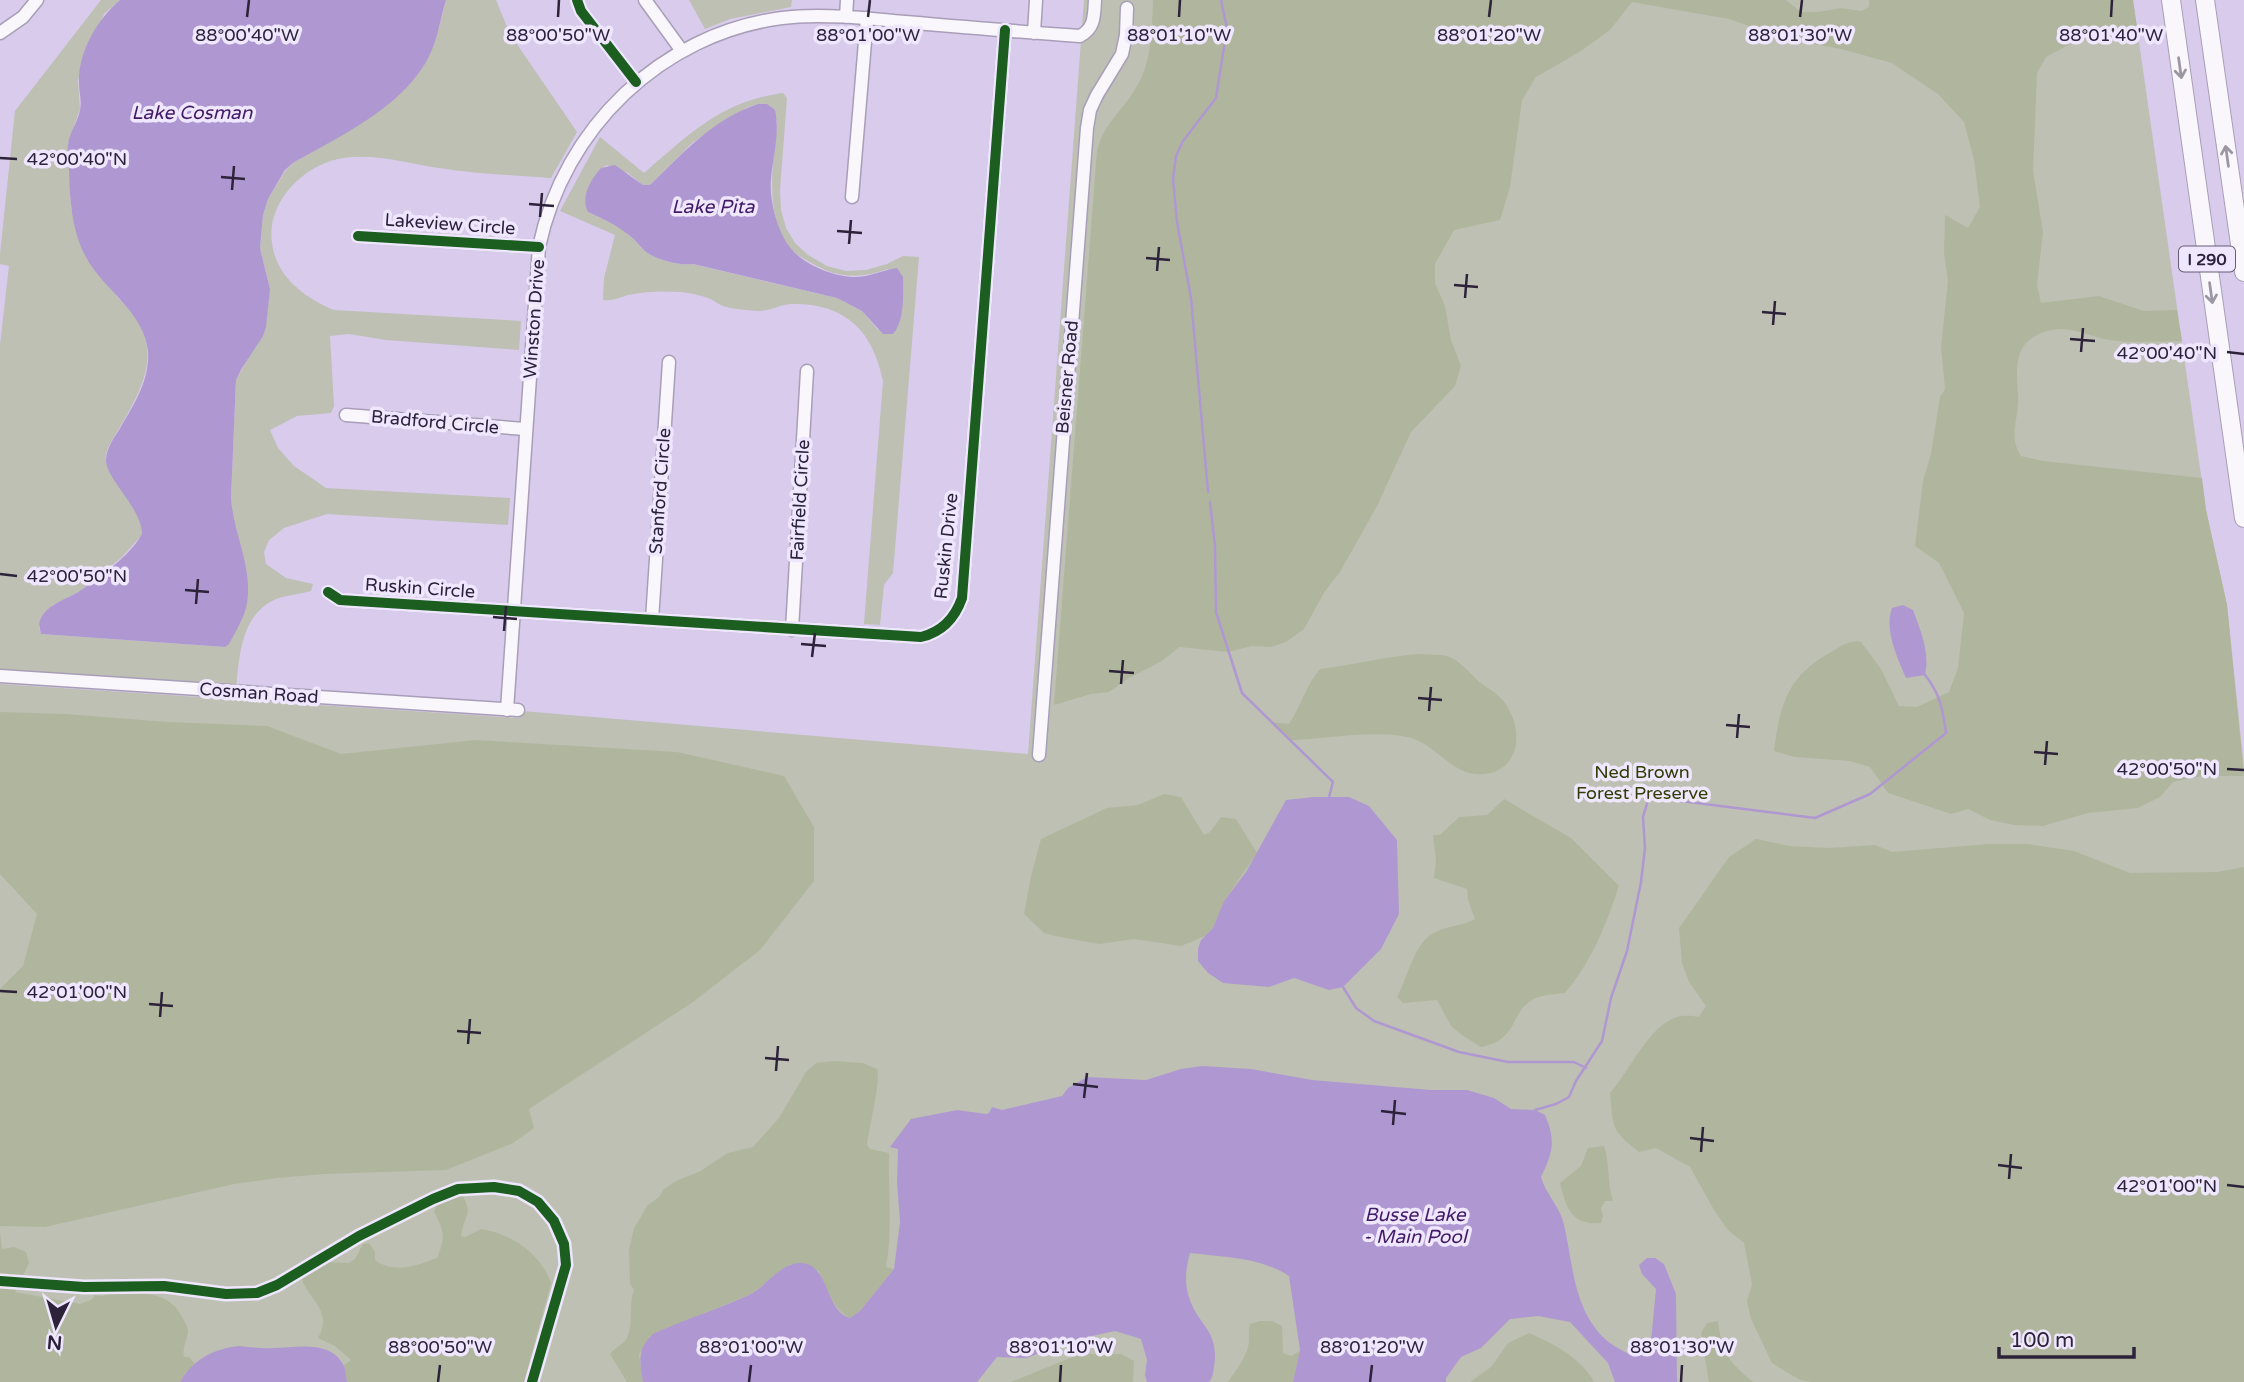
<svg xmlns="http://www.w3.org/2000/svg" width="2244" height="1382" font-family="'Varela Round',sans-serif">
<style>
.green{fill:#bdc0b3;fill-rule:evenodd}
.forest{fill:#b0b69d}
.water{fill:#af98d1}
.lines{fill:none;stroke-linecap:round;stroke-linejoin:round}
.stream{stroke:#af98d1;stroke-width:2.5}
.minor-casing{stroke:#a99eb8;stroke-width:15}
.highway-casing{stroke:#a99eb8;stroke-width:20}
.minor{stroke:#f9f7fc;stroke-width:12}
.highway{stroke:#f9f7fc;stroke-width:18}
.cycleway-casing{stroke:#efe6ff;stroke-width:15}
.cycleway{stroke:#1b5e20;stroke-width:10}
.oneway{stroke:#9d97a4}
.ticks{fill:none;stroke:#2c2239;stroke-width:2.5}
.labels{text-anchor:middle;stroke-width:7;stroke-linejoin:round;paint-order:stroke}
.shield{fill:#efe6ff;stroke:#665d74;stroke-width:2}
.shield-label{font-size:16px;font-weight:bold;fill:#2c2239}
.street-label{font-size:18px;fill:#2c2239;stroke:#efe6ff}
.park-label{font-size:18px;fill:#2f3c03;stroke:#efe6ff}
.water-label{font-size:19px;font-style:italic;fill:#411969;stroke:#efe6ff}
.ticks-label{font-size:18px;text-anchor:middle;fill:#2c2239;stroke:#efe6ff;stroke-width:7;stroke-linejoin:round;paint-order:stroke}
</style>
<rect width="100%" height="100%" fill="#d8cbec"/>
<path class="green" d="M 101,0 L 120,0 L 104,14 L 78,80 L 80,109 L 68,144 L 71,209 L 117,297 C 168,343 146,383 117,432 C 112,440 104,452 106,462 C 107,467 112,472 114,476 C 125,494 142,513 142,535 L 121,558 L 80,591 L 53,605 L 39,627 L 41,634 L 225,647 L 236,630 L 231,498 L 236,380 L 251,353 L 270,289 L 260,248 L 263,215 L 268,199 L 286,170 L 293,163 L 375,113 L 439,28 L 446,0 L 496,0 L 510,34 L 577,132 L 551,178 C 513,175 476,174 439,168 C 406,163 371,152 338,159 C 301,167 266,204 272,243 C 276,277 305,298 334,310 L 521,321 L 519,350 L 386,340 L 349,334 L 330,336 L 334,406 L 331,413 L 297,416 L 270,430 L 278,448 L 294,466 L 326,488 L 510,498 L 508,525 L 327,514 L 284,528 L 269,540 L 264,552 L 266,564 L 286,578 L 313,584 L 311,591 C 300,594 289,595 279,598 C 240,612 239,658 236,692 L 0,676 L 0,345 L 9,266 L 0,264 L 0,254 L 15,111 Z
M 689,0 L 792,0 L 791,7 L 730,19 L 705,29 Z
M 1084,0 L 2133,0 L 2206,510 L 2227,605 L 2244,767 L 2244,1382 L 0,1382 L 0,684 L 519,718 L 522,711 L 1028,754 Z
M 783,93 L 787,98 L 780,190 L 781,210 L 786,228 L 795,243 L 808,255 L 827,266 L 846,271 L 866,270 L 887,264 L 903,256 L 919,257 L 893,573 L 884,585 L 880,625 L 864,624 L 883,381 C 873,330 844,302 790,304 C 780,305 770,311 759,311 C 749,310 737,310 727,307 C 720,306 714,300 708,298 C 700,295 690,293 681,292 C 665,291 645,291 628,295 C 618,298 614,301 603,300 L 604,278 L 615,235 L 560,211 L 600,137 L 644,173 C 690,134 720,102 783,93 ZM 758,104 L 777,121 C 774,159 763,214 789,247 C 796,255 806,260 815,265 C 840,279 862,278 888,269 L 901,307 L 900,318 L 878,330 L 862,311 L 837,298 L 692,264 C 679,266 654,259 644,250 C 637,244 633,237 624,230 C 612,223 600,218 588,212 C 591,196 591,172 607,165 L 628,173 L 643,185 L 650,185 L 692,143 L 748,107 Z"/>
<path class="forest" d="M 1153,0 L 1786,0 L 1801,12 L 1818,12 L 1842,8 L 1861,11 L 1869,7 L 1869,0 L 2133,0 L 2137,27 L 2092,32 L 2046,57 L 2037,73 L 2033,171 L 2043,232 L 2037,285 L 2041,303 L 2099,296 L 2144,311 L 2177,310 L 2182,341 C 2161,341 2139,343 2117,341 C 2101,340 2087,333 2071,330 C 2062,328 2052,329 2044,332 C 2014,342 2016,367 2018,394 C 2020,418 2007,434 2021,456 L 2043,461 L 2202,478 L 2206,510 L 2227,605 L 2244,776 L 2202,776 L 2173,782 L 2160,797 L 2138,808 L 2088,813 L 2043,826 L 2014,825 L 1990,820 L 1968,809 L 1951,814 L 1888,793 L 1870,767 L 1850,761 L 1795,757 L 1774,751 C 1780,703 1788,676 1831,652 C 1842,646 1848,640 1861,642 L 1881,669 L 1899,706 L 1917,707 L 1949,692 L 1958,668 L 1964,613 L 1939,563 L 1915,546 L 1923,481 L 1931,454 L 1940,397 L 1945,389 L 1941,347 L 1948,281 L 1944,253 L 1945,215 L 1968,228 L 1980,207 L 1974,160 L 1964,122 L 1938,94 L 1892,63 L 1841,49 L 1786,39 L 1729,19 L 1632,2 L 1610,30 L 1581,51 L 1536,77 L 1522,100 L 1510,187 L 1500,220 L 1454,230 L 1435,264 L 1435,283 L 1445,306 L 1451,340 L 1461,366 L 1455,386 L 1411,432 L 1377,506 L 1340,572 L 1325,591 L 1304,629 L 1286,642 L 1271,647 L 1252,646 L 1228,652 L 1179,647 L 1162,661 L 1129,678 L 1109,692 L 1091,694 L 1054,705 L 1097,151 C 1104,122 1124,110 1137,86 C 1152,61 1152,28 1153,0 Z
M 1420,654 C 1429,655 1439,654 1447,656 C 1458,659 1468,671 1476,679 C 1486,688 1497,692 1505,703 C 1523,728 1522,769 1485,774 C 1455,778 1439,748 1414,739 C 1384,728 1324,739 1291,740 L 1271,722 L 1289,724 C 1301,706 1306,685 1320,669 C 1354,665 1386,656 1420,654 Z
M 0,712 L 65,714 L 168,722 L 267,726 L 341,754 L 476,740 L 677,752 L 784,776 L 814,827 L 814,881 L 760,950 L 693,1002 L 529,1109 L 534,1128 L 513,1143 L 446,1170 L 324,1174 L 277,1178 L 234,1184 L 45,1227 L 0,1226 L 0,989 L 23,966 L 37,914 L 0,874 Z
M 1164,794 L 1181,797 L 1204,835 L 1210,832 L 1221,817 L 1236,819 L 1257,853 L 1224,901 L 1213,928 L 1205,936 L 1181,946 L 1134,939 L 1099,944 L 1055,936 L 1044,933 L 1024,914 L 1031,876 L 1041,839 L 1107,808 L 1138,805 Z
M 1504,799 L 1571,838 L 1619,886 C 1606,925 1592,961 1565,993 C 1558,994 1549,994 1542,996 C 1507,1006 1523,1039 1481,1047 L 1462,1035 L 1451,1026 L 1437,1000 L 1403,1003 L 1397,997 C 1407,979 1412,951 1428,937 C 1441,926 1460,927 1475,919 L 1468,900 L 1467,889 L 1434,878 L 1436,860 L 1433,835 L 1440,835 L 1459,817 L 1487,815 Z
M 1756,839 L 1789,846 L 1829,848 L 1875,845 L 1892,852 L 1988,844 L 2027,844 L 2074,851 L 2130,873 L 2217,872 L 2244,867 L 2244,1382 L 1812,1382 L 1800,1380 L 1772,1363 L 1751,1319 L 1747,1301 L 1752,1284 L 1744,1243 L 1728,1230 L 1714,1210 L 1690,1167 L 1656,1148 L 1639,1152 C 1611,1130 1613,1128 1610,1093 C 1630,1071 1648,1026 1677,1017 C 1684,1015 1692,1016 1699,1017 L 1706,1006 L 1689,982 L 1682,963 L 1679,928 L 1729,857 Z
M 834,1061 L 863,1063 L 877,1069 C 881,1080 869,1129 867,1145 L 870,1149 L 889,1153 C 888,1192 893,1229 886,1267 L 894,1269 L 860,1311 L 850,1318 C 834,1311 825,1286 819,1271 L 790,1264 L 751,1294 L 650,1336 L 639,1355 L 643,1382 L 627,1382 L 610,1354 C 615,1347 623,1345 627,1338 C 634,1323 628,1305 634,1290 L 630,1284 L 629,1250 L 634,1228 L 648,1205 L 659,1197 L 664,1189 L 678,1180 L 699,1172 L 728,1153 L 753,1147 L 779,1118 L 806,1072 L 816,1063 Z
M 1604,1146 C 1610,1164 1607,1183 1613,1201 L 1605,1201 L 1601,1208 L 1603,1216 L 1601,1223 C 1572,1226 1566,1208 1560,1183 L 1581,1166 L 1588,1148 Z
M 458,1189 C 476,1215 464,1212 461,1236 L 465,1237 L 481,1229 C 512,1234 540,1253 551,1283 L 524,1382 L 347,1382 L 344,1365 L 351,1360 L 335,1346 L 318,1338 C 336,1307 300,1296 301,1271 L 314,1263 L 322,1262 L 349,1263 L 355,1259 L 363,1244 L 369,1243 L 375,1252 L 375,1260 C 394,1274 416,1266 437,1258 C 445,1239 445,1231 434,1212 L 440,1196 Z
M 0,1232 L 2,1249 L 14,1247 L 26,1252 L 29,1263 L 15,1292 L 80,1304 L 91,1300 L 95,1295 C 102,1297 105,1295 111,1294 C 135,1291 169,1291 181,1315 C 183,1319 187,1325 188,1330 C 188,1339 182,1347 184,1357 L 189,1357 L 195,1364 L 185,1373 L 180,1382 L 0,1382 Z
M 1260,1321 L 1272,1321 L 1282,1326 L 1283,1353 L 1291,1356 L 1300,1351 L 1293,1382 L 1228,1382 C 1236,1370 1248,1356 1249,1341 C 1249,1334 1248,1331 1250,1324 Z
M 1718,1321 C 1722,1353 1728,1361 1753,1382 L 1709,1382 L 1701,1333 L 1707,1323 Z
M 1529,1333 C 1552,1343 1582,1358 1594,1382 L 1470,1382 L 1491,1367 L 1508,1343 Z
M 1080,1354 L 1121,1354 L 1134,1361 L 1133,1382 L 1011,1382 Z"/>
<path class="water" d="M 120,0 L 446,0 C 441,16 439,32 433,47 C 412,103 342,135 293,163 L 285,170 L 268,199 L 263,215 L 260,248 L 270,289 L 266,327 L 263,336 L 242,368 L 236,380 L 231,498 C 233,533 253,567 247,603 C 245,616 236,631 229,644 L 225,647 L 41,634 C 40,629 38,623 41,618 C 49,603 68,599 81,590 C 102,575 129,557 142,534 C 141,506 105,479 106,459 C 107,448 113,439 119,430 C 133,406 150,381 148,351 C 144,314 109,293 90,264 C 72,236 70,203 69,171 C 69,163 67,153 68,145 C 69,133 78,122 80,110 C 82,101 79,92 79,83 C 78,52 97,20 120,0 Z
M 758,104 L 767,104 L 775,110 C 780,133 773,156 771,179 C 769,199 777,230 789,246 C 802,264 833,277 855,277 C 869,277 883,270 897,268 L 903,277 C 903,294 905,321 893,334 L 883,334 L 862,311 L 837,298 L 693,264 C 679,266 651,259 642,248 C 636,242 633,237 626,233 C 615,224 601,218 588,212 C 580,197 591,179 601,168 L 615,165 L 643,185 L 650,185 C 683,153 713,119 758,104 Z
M 1903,605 L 1913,610 C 1921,632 1930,652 1925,675 L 1906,678 C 1897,657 1884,630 1892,608 Z
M 1314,797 L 1349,797 L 1369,806 L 1397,840 L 1399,914 L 1381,949 L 1343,987 L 1329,990 L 1294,978 L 1269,987 L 1223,983 L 1208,973 L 1198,961 L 1198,949 L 1201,940 L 1213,928 L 1224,901 L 1246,872 L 1286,800 Z
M 1202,1066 L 1251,1069 L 1312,1080 L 1431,1090 L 1467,1090 L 1494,1098 L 1511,1109 L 1535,1110 L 1545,1115 C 1556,1141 1553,1152 1541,1177 C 1546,1195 1560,1206 1564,1225 C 1573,1263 1573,1306 1602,1336 C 1610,1345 1624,1351 1634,1357 L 1639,1349 L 1651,1341 L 1656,1289 L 1642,1274 L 1639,1265 L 1647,1258 L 1655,1258 L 1664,1264 L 1676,1294 L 1677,1382 L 1615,1382 L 1608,1363 L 1570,1322 L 1538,1316 L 1510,1319 L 1481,1348 L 1461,1357 L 1446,1378 L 1446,1382 L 1293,1382 L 1300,1350 L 1289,1276 C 1260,1257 1223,1257 1190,1253 C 1186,1267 1184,1282 1189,1297 C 1197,1325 1220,1330 1214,1367 C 1213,1373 1213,1377 1209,1382 L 1147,1382 L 1145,1375 L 1147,1360 L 1141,1339 L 1115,1331 L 1069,1341 L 1027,1358 L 997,1357 L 977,1382 L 643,1382 C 640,1365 637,1350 650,1337 C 653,1332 663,1330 669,1327 C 695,1316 723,1307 749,1295 C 767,1286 781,1261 803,1263 C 830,1267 825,1311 850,1318 L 860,1311 L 894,1269 L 900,1222 L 897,1182 L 898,1149 L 890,1147 L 911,1119 L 957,1110 L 986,1114 L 989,1113 L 992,1107 L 1002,1110 L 1062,1096 L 1068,1088 L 1087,1077 L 1146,1080 L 1181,1069 Z
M 239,1346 C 250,1347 262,1349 273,1348 C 295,1348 331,1339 344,1366 C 346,1370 346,1377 347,1382 L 180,1382 C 192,1360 215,1348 239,1346 Z"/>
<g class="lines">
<path class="stream" d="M 1208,492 L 1191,298 L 1177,222 L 1173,179 L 1176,156 L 1183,141 L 1216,98 L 1227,28 L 1221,0
M 1210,502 L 1215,546 L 1216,612 L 1242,693 L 1333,782 L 1329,797
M 1343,987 L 1356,1008 L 1374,1021 L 1459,1052 L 1508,1062 L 1574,1062 L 1586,1068
M 1535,1110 L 1556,1104 L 1569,1097 L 1576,1081 L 1602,1041 L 1611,998 L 1627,951 L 1641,882 L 1645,848 L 1643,817 L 1649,797 L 1815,818 L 1870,794 L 1946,733 C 1943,711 1940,693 1925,675"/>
<defs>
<path id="minor" d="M 577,0 L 581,11 L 636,82
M 645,0 L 682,51
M 846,17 L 847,0
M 0,33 L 23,17 L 37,0
M 1034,33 L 1036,0
M 852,197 L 867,18
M 358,236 L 539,247
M 346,415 L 525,429
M 328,592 L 340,600 L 921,637 C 942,632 955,618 962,598 L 1005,30
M 652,620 L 669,362
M 792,630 L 807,371
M 0,676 L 518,710
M 507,710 L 539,247 C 564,128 661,34 782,18 C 819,13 867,18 905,22 C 963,27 1022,32 1080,36 C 1095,28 1094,16 1095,0
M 1039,755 L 1087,128 L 1090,110 L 1097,95 L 1122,54 L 1126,35 L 1127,8"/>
<path id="highway" d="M 2171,0 L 2244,518
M 2205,0 L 2244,272"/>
</defs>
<use href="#minor" class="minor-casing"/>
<use href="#highway" class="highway-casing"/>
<use href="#minor" class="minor"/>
<use href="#highway" class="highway"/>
<defs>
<path id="cycleway" d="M 577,0 L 581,11 L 636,82
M 358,236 L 539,247
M 328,592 L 340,600 L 921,637 C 942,632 955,618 962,598 L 1005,30
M 0,1281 L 84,1287 L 164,1286 L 226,1294 L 257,1293 L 277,1285 L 359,1236 L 433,1199 L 458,1189 L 494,1187 L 519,1191 L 538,1202 L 554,1221 L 564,1244 L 566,1265 L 532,1382"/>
</defs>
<use href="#cycleway" class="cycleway-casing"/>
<use href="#cycleway" class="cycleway"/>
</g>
<defs><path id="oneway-shaft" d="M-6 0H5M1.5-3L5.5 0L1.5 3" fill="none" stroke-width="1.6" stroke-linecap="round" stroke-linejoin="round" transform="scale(1.75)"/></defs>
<g class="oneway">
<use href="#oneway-shaft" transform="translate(2180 68) rotate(82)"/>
<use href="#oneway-shaft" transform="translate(2227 156) rotate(-98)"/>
<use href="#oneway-shaft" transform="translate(2211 293) rotate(82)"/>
</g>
<path class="ticks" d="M 247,17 L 249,0M 558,17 L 559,0M 868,17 L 870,0M 1179,17 L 1180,0M 1489,17 L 1491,0M 1800,17 L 1802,0M 2111,17 L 2112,0M 0,158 L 17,159M 221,177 L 245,179M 232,190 L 234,166M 529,204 L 554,206M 540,217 L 542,193M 837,231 L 862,233M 849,244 L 851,220M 1146,258 L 1170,260M 1157,271 L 1159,247M 1454,285 L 1478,287M 1465,298 L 1467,274M 1762,312 L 1786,314M 1773,325 L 1775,301M 2070,339 L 2095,341M 2081,352 L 2083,328M 2227,352 L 2244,354M 0,574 L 17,576M 185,590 L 209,592M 196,604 L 198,579M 493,617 L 517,619M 504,631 L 506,606M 801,644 L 826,646M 812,657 L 815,633M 1109,671 L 1134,673M 1121,684 L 1123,660M 1418,698 L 1442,700M 1429,711 L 1431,687M 1726,725 L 1750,727M 1737,738 L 1739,714M 2034,752 L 2058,754M 2045,765 L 2047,741M 2227,769 L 2244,770M 0,991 L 17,992M 149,1004 L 173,1006M 160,1017 L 162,992M 457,1031 L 481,1033M 468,1044 L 470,1019M 765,1058 L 789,1060M 776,1071 L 778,1046M 1073,1084 L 1098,1087M 1084,1098 L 1087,1073M 1381,1111 L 1406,1114M 1393,1125 L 1395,1100M 1690,1138 L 1714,1141M 1701,1152 L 1703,1127M 1998,1165 L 2022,1168M 2009,1179 L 2011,1154M 2227,1185 L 2244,1187M 438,1382 L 440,1365M 749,1382 L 751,1365M 1060,1382 L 1061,1365M 1370,1382 L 1372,1365M 1681,1382 L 1682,1365"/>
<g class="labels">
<rect class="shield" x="2179" y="246.5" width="56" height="25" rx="5"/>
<g class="shield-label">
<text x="2207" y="265">I 290</text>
</g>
<g class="street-label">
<text transform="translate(450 224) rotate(4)" y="6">Lakeview Circle</text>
<text transform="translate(534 319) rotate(-86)" y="6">Winston Drive</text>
<text transform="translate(1067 377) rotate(-85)" y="6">Beisner Road</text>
<text transform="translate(435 422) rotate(5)" y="6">Bradford Circle</text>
<text transform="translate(660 491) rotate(-86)" y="6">Stanford Circle</text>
<text transform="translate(800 500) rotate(-87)" y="6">Fairfield Circle</text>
<text transform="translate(946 546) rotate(-84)" y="6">Ruskin Drive</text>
<text transform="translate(420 588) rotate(4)" y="6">Ruskin Circle</text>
<text transform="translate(259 693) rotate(4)" y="6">Cosman Road</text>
</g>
<g class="park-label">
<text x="1642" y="778">Ned Brown<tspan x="1642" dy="21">Forest Preserve</tspan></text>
</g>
<g class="water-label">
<text x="192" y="119">Lake Cosman</text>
<text x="713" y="213">Lake Pita</text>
<text x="1415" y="1221">Busse Lake<tspan x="1415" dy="22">- Main Pool</tspan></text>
</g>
</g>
<g class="ticks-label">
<text x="247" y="41">88°00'40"W</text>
<text x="558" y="41">88°00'50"W</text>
<text x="868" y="41">88°01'00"W</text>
<text x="1179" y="41">88°01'10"W</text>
<text x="1489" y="41">88°01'20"W</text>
<text x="1800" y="41">88°01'30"W</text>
<text x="2111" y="41">88°01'40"W</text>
<text x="77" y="165">42°00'40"N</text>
<text x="2167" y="359">42°00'40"N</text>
<text x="77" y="582">42°00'50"N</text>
<text x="2167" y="775">42°00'50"N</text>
<text x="77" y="998">42°01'00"N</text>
<text x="2167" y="1192">42°01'00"N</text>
<text x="440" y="1353">88°00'50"W</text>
<text x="751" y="1353">88°01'00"W</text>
<text x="1061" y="1353">88°01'10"W</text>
<text x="1372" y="1353">88°01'20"W</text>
<text x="1682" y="1353">88°01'30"W</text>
</g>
<g transform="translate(56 1326) rotate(185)" stroke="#efe6ff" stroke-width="5" paint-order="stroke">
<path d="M0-5L12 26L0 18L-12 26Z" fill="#2c2239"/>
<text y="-10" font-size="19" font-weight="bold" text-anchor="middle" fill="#2c2239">N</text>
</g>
<path d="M1999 1347v10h135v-10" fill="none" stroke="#2c2239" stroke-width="3.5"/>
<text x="2010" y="1347" font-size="21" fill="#2c2239" stroke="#efe6ff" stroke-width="5" paint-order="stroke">100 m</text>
</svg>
